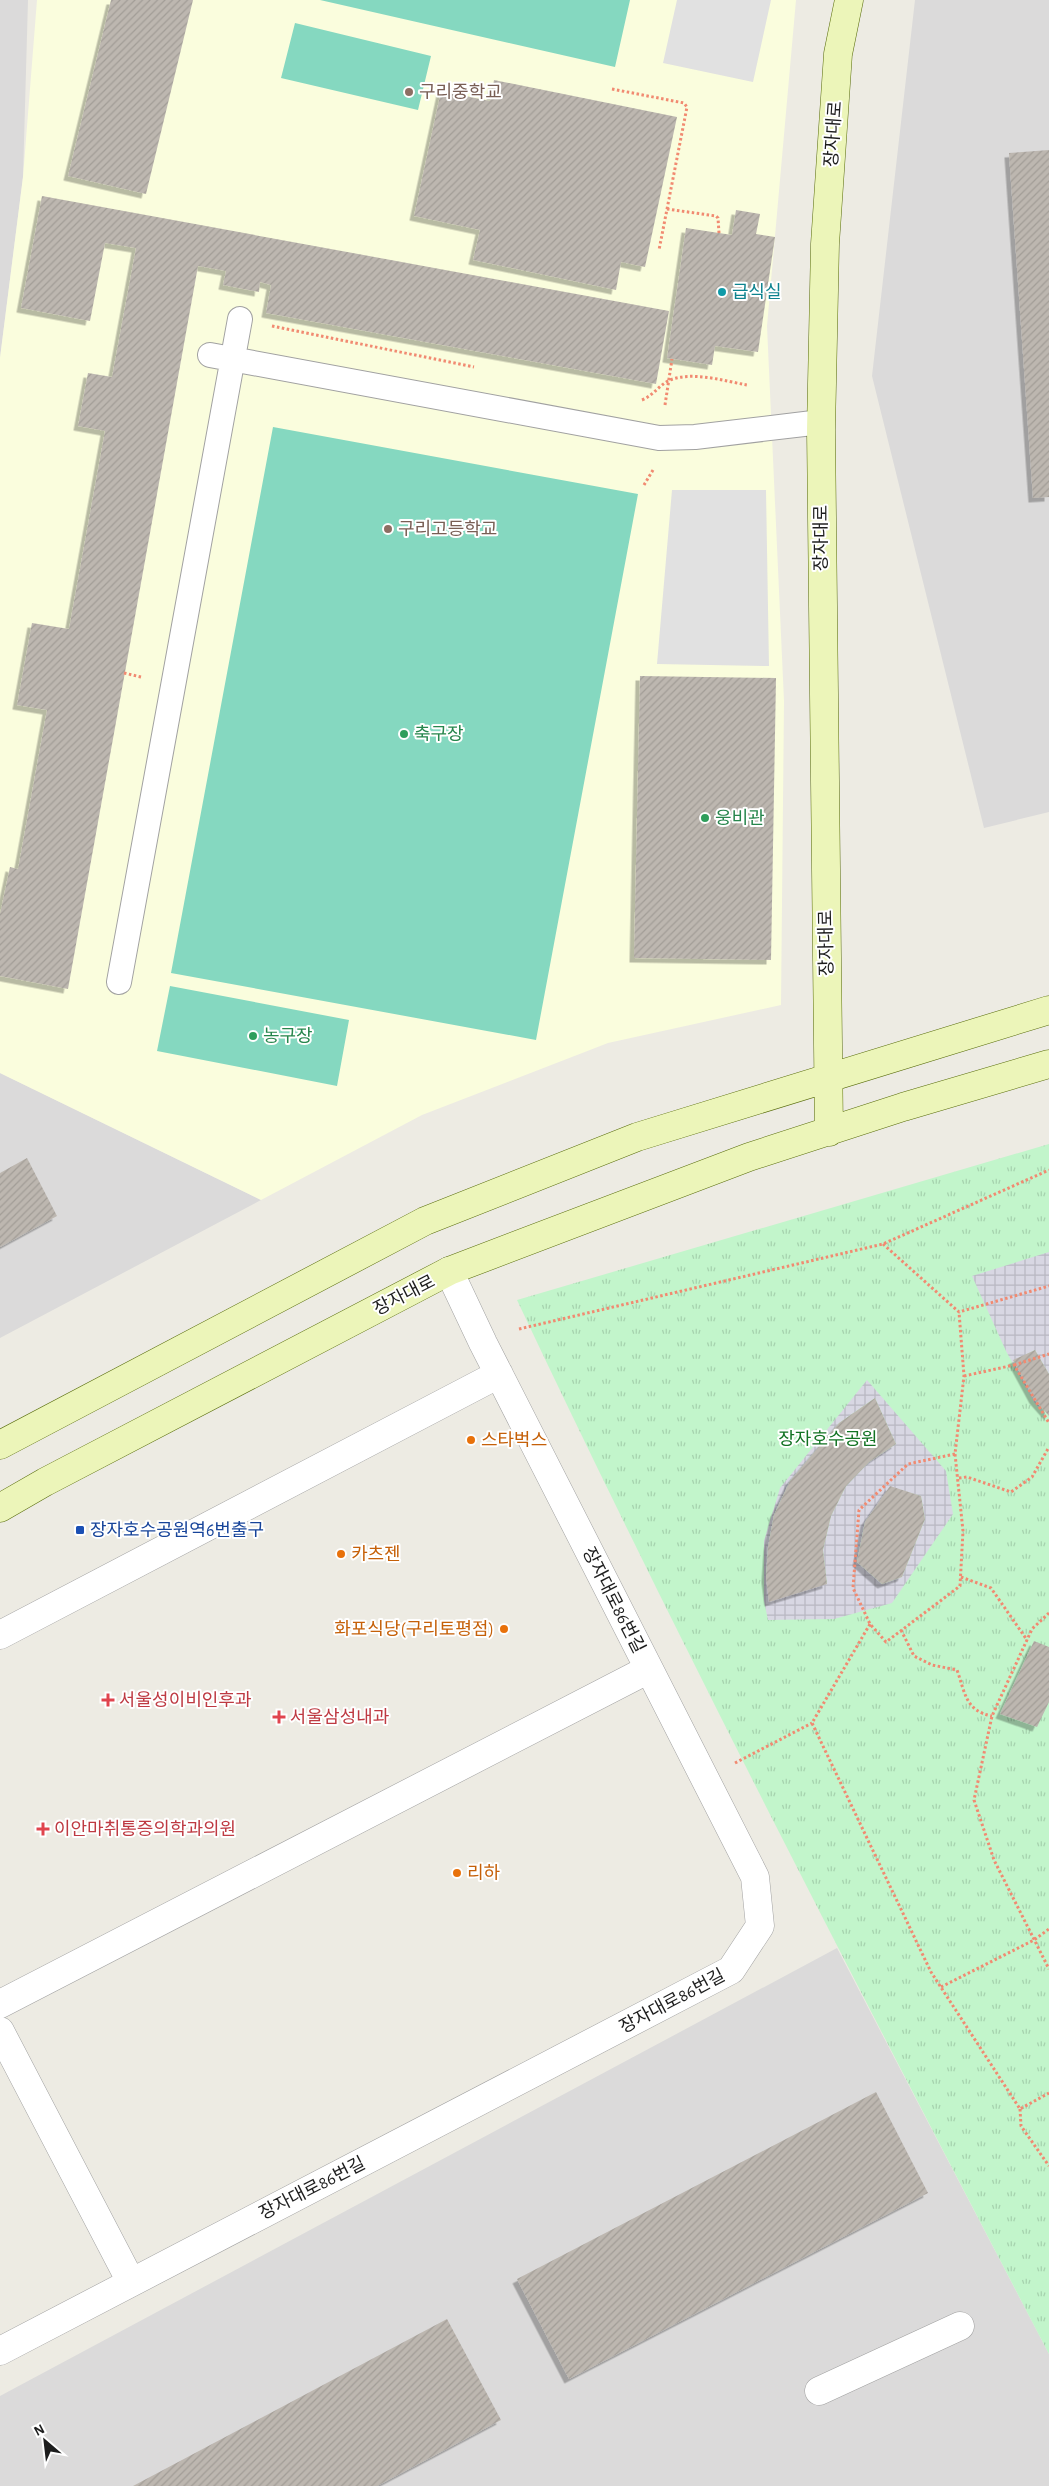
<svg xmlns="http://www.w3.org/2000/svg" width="1049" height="2486" font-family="'Alegreya Sans','Noto Sans KR',sans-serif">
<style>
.residential{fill:#dbdada}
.education{fill:#fafddd}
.park{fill:url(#park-tufts)}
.pitch{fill:#85d8c0}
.parking{fill:#e1e1e1}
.plaza{fill:url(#plaza-grid);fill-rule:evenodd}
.building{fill:url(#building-hatch);filter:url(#shadow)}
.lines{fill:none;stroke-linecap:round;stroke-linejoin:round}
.lane-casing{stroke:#a1a1a1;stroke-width:26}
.street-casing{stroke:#a1a1a1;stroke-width:29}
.secondary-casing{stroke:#586c0b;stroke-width:29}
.path{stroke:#f18a71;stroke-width:3;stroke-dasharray:2.5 2.5;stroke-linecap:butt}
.lane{stroke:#fff;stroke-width:24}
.street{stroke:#fff;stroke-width:28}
.secondary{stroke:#ecf5b9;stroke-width:28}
.education-dot{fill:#8d6e63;stroke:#fff;stroke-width:2}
.culture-dot{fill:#0f9aa8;stroke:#fff;stroke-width:2}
.leisure-dot{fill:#2e9e5b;stroke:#fff;stroke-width:2}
.food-dot{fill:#e8710a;stroke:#fff;stroke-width:2}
.transit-dot{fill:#1a4fb4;stroke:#fff;stroke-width:2}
.health-dot{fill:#e0444e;stroke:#fff;stroke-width:2}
.labels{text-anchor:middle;stroke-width:4;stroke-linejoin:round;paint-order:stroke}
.education-label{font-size:18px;fill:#785e54;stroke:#fff;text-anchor:start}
.street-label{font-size:18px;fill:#1d1d1d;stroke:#fff}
.culture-label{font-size:18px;fill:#0d838f;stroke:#fff;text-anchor:start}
.leisure-label{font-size:18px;fill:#27864d;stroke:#fff;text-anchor:start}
.park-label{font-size:18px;fill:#127323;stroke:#fff}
.food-label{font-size:18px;fill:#c56008;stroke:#fff;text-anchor:start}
.transit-label{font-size:18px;fill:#164399;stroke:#fff;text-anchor:start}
.health-label{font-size:18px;fill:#be3a42;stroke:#fff;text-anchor:start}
</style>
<defs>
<pattern id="park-tufts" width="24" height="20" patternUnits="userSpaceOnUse" patternTransform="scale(1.25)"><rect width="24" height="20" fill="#c2f5cb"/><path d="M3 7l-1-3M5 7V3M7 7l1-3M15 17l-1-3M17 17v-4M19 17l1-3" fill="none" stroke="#a6d2ae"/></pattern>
<pattern id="plaza-grid" width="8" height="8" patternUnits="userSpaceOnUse" patternTransform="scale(1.25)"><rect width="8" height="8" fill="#d8d7e3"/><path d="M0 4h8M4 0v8" fill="none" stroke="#b9b8c2"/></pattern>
<pattern id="building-hatch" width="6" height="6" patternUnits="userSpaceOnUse" patternTransform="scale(1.25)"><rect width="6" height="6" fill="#bdb7b0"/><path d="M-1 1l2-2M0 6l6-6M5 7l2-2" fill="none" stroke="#a29d97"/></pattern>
<filter id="shadow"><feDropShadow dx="-4.5" dy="4.5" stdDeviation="0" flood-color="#0004"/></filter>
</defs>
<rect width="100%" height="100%" fill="#edebe3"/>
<path class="residential" d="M 0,0 L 28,0 L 23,177 L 0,358 Z
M 915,0 L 1049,0 L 1049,812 L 984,828 L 872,376 Z
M 0,1073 L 261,1200 L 0,1338 Z
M 837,1948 L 1049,2354 L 1049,2486 L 0,2486 L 0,2396 Z"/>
<path class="education" d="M 37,0 L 796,0 L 767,326 L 784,701 L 781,1005 L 608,1043 L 422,1115 L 261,1200 L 0,1073 L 0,358 L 23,177 Z"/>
<path class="park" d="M 1049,1144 L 1049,2354 C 867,2005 685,1656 517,1300 Z"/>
<path class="pitch" d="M 320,0 L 630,0 L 615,67 Z
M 295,23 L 431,56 L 418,110 L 281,78 Z
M 273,427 L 638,494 L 536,1040 L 171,973 Z
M 170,986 L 349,1020 L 337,1086 L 157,1051 Z"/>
<path class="parking" d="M 677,0 L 771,0 L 753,82 L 663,63 Z
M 672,490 L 766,490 L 769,666 L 657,664 Z"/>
<path class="plaza" d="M 1049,1252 L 1049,1374 L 1035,1350 L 1013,1361 L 1034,1399 L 1049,1419 L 1034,1402 L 1006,1351 L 972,1276 Z
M 867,1380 L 946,1471 L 953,1514 L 892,1603 L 834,1619 L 768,1620 L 764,1601 L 764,1541 L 780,1488 ZM 875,1398 L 896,1444 L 869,1462 L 846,1486 L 831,1516 L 823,1550 L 827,1584 L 766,1578 L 768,1547 L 774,1515 L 790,1481 L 839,1423 ZM 890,1487 L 921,1496 L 925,1519 L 902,1577 L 882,1584 L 857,1562 L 865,1522 Z"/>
<path class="building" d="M 111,0 L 193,0 L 146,194 L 68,176 Z
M 494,80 L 677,117 L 645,267 L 621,262 L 616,290 L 473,260 L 480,230 L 414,216 L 441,91 L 490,101 Z
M 1049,150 L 1049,497 L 1033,498 L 1009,153 Z
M 42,196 L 669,311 L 656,384 L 266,313 L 271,285 L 260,282 L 259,292 L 223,285 L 226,271 L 198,266 L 68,989 L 0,976 L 0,914 L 10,867 L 18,869 L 47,710 L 17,705 L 32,623 L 69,629 L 105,431 L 78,426 L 88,373 L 112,377 L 136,248 L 105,243 L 90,321 L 21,308 Z
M 736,210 L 760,214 L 756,234 L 775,237 L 758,352 L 715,346 L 712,365 L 667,358 L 686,228 L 732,235 Z
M 640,676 L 776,678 L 771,960 L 634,958 Z
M 27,1158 L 57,1216 L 0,1247 L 0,1173 Z
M 1035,1350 L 1049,1374 L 1049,1416 L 1034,1399 L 1013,1360 Z
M 875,1398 L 896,1444 L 869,1462 L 846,1486 L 831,1516 L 823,1550 L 827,1584 L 769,1602 L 766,1578 L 768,1547 L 774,1515 L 790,1481 L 839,1423 Z
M 890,1486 L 921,1496 L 925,1519 L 902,1577 L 882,1584 L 857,1562 L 865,1522 Z
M 1034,1641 L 1049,1647 L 1049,1702 L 1037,1727 L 1000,1714 Z
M 876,2092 L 928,2193 L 569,2379 L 517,2279 Z
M 447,2319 L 501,2420 L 377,2486 L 133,2486 Z"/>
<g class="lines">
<defs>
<path id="lane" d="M 210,355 L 659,438 L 695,437 L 821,422
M 119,982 L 240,319"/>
<path id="street" d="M 0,1635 L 499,1374
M 0,2004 L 649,1669
M 0,2031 L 131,2282
M 0,2351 L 731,1970 L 760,1926 L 755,1877 L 483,1343 L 449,1271
M 819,2391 L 960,2326"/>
<path id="secondary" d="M 829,1132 L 821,430 L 825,244 L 838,54 L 849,0
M 0,1445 L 425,1221 L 637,1137 L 1049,1010
M 0,1508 L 45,1482 L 449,1271 L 749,1157 L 903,1107 L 1049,1064"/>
</defs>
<use href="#lane" class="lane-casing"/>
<use href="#street" class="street-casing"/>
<use href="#secondary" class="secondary-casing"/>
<path class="path" d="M 612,89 L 684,103 L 687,107 L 659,250
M 667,209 L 716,216 L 718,218 L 719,233
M 272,326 L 474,367
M 642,400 C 654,395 659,385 670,380 C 693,371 724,381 747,385
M 665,405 L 672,359
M 644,485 L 653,470
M 124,673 L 141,677
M 883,1244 L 959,1312 L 1049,1286
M 519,1329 L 883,1244 L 1049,1170
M 1014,1365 L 1049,1354
M 964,1376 L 1014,1365 L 1049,1423
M 955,1454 L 908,1464 L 859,1510 L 853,1588 L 870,1624 L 886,1642 L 960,1586 L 963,1531 L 955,1454 L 964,1376 L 959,1312
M 959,1478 L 967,1477 L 1011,1492 L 1032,1477 L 1049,1447
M 961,1577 L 991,1588 L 1027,1640
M 1049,1613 L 1032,1629 L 992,1716 L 974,1800 L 994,1860 L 1049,1969
M 870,1624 L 812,1723 L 931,1972 L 1020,2109 L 1049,2093
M 901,1630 L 914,1656 L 932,1665 L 957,1670 C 965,1692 965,1711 992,1716
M 735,1763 L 812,1723
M 941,1987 L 1034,1940 L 1049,1929
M 1020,2109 L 1021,2126 L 1049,2166"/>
<use href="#lane" class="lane"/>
<use href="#street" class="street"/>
<use href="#secondary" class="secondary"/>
</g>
<g class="education-dot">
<circle cx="409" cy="92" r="5"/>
<circle cx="388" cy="529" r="5"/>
</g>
<circle class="culture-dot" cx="722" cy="292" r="5"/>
<g class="leisure-dot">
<circle cx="404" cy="734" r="5"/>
<circle cx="705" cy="818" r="5"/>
<circle cx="253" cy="1036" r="5"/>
</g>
<g class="food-dot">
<circle cx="471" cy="1440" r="5"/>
<circle cx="341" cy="1554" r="5"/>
<circle cx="504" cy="1629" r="5"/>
<circle cx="457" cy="1873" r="5"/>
</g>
<rect class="transit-dot" x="75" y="1525" width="10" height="10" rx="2.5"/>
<g class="health-dot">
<path d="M105.5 1692.5h5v5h5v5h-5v5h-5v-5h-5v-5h5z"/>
<path d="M276.5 1709.5h5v5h5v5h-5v5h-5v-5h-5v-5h5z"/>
<path d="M40.5 1821.5h5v5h5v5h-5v5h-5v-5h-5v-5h5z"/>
</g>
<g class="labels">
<g class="education-label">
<text x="419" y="98">구리중학교</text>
<text x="398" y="535">구리고등학교</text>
</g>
<g class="street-label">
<text transform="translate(833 134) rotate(-86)" y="6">장자대로</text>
<text transform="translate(821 538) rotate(-90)" y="6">장자대로</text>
<text transform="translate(826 943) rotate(-91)" y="6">장자대로</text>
<text transform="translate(404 1295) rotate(-27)" y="6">장자대로</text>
<text transform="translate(614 1600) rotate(63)" y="6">장자대로86번길</text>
<text transform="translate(672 2001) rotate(-28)" y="6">장자대로86번길</text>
<text transform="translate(312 2188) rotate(-27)" y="6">장자대로86번길</text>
</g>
<g class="culture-label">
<text x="732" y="298">급식실</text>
</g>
<g class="leisure-label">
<text x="414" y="740">축구장</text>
<text x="715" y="824">웅비관</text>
<text x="263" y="1042">농구장</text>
</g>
<g class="park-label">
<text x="828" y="1445">장자호수공원</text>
</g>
<g class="food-label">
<text x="481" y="1446">스타벅스</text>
<text x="351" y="1560">카츠젠</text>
<text x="494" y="1635" text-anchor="end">화포식당(구리토평점)</text>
<text x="467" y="1879">리하</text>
</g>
<g class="transit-label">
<text x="90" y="1536">장자호수공원역6번출구</text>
</g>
<g class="health-label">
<text x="119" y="1706">서울성이비인후과</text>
<text x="290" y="1723">서울삼성내과</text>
<text x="54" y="1835">이안마취통증의학과의원</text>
</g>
</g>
<g transform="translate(45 2441) rotate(332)" stroke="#ffffff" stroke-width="4" paint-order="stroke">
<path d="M0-4L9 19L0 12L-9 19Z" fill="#1d1d1d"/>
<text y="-8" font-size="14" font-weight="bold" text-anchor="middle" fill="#1d1d1d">N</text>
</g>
</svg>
